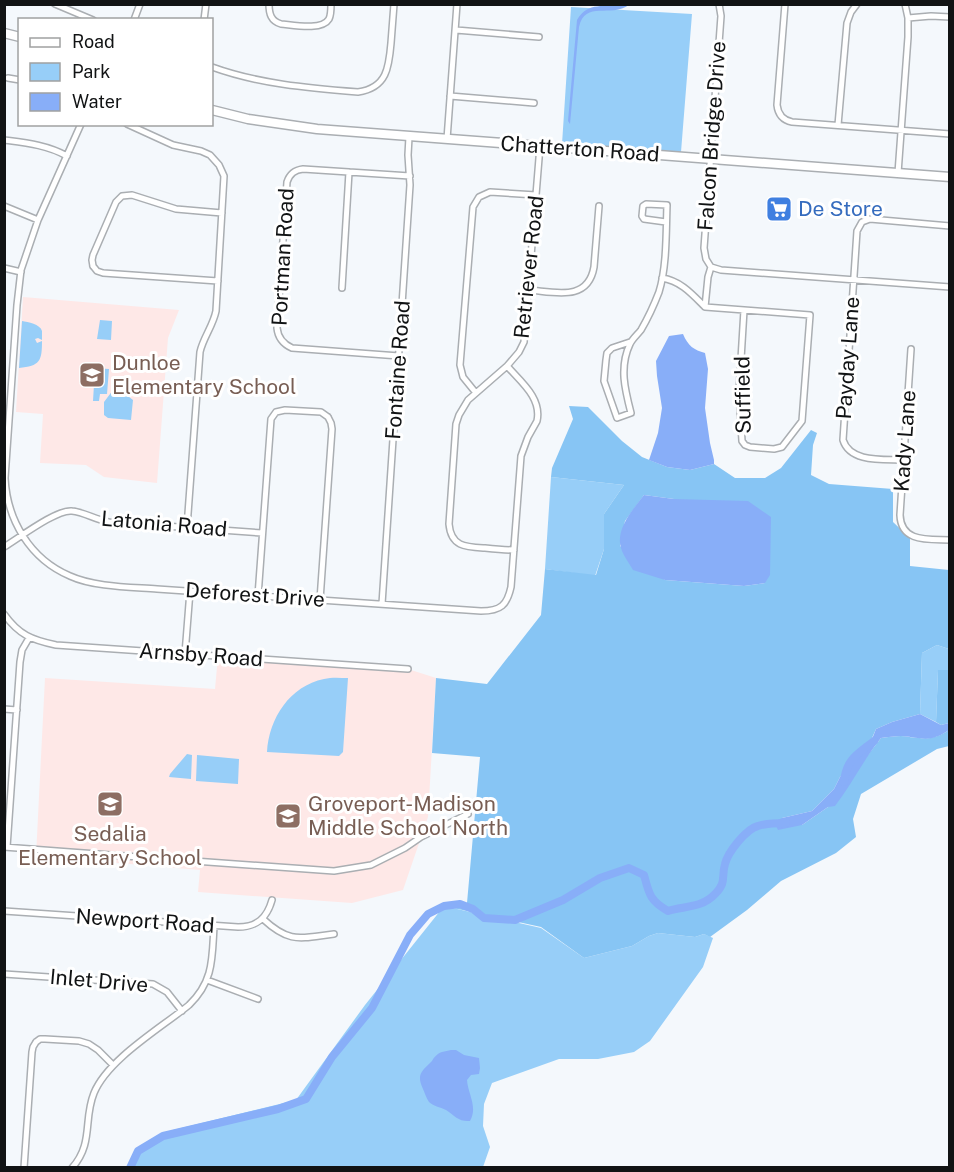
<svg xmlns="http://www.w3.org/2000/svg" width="954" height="1172" font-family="'Public Sans',sans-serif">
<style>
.education{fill:#fee8e7}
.green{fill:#97cef8}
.forest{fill:#87c5f4;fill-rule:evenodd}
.water{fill:#88aef8}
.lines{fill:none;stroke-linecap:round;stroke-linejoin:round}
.river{stroke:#88aef8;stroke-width:8}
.street-casing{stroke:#aaaeb2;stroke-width:8}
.primary-casing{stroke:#aaaeb2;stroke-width:11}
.street{stroke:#fff;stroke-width:5}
.primary{stroke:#fff;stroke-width:8}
.labels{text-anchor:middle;stroke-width:6;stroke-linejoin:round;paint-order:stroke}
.street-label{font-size:21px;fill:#111314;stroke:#fff}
.shop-label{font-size:21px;fill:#366cbe;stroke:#fff;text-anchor:start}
.education-label{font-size:21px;fill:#785e54;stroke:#fff;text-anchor:start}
</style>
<rect width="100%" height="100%" fill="#f4f8fc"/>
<path class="education" d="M 23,297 L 179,310 L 168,338 L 157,483 L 104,477 L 86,465 L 40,463 L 43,414 L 16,412 Z
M 218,656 L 408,669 L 436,678 L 428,817 L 403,890 L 352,903 L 198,892 L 200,870 L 36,856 L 45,678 L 215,689 Z"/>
<path class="green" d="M 571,7 L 692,14 L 681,152 L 562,144 Z
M 100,320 L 112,321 L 111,340 L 97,339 Z
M 22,321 C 28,322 40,324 42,331 C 42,331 42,339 42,340 L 38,338 L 35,339 L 37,343 L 42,341 C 42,361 40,366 19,368 Z
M 95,368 L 109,369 L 107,394 L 100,394 L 99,401 L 93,401 Z
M 113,390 L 124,393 L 133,400 L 131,420 L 108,418 L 104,415 L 104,402 Z
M 551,477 L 624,485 L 604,514 L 604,549 L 595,576 L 545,569 Z
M 937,645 L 949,649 L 949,670 L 938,671 L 936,722 L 920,714 L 922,653 Z
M 348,678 L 343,752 L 339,756 L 267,752 C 269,718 290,686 324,679 C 332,677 340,678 348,678 Z
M 187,754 L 192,755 L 191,779 L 169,777 L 170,774 Z
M 197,755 L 239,759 L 238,784 L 196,781 Z
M 444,906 L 541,928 L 584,958 L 632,946 L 649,936 L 658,933 L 695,937 L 704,934 L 713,938 L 703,967 L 650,1041 L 634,1052 L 598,1059 L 559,1059 L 492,1083 L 484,1104 L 483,1126 L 490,1147 L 483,1167 L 132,1168 L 138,1151 L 173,1130 L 296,1100 L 365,1005 Z"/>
<path class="forest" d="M 569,406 L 588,407 L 622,441 L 642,457 L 667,467 L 690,470 L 714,464 L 735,478 L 765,478 L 781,468 L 811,430 L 817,433 L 813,445 L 811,475 L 829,484 L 893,489 L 893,522 L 910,538 L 910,566 L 949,570 L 949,649 L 937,645 L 922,653 L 920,714 L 892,722 L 876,729 L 872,738 L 857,759 L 840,777 L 834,789 L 812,811 L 782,818 L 802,825 L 828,807 L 881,738 C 888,737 895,736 901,736 C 922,738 931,742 949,730 L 949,746 L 937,749 L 861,794 L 853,819 L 856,837 L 836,853 L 781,881 L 747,910 L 710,937 L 704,934 L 695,937 L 658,933 L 649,936 L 632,946 L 584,958 L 541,927 L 444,906 L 446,903 L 467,903 L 480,757 L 432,753 L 436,678 L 487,684 L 541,615 L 545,569 L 596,575 L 604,549 L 604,514 L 624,485 L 551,477 L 552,468 L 573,419 ZM 644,495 L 674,499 L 765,583 L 744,586 L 665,580 L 620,546 L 625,521 Z
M 938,670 L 949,670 L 949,723 L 941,725 L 936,722 Z"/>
<path class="water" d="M 623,4 L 629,5 C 611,18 585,0 579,27 L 570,124 L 568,121 L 577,20 C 589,0 604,9 623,4 Z
M 683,334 C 688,346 694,350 705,353 L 708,369 L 705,408 L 710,443 L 714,460 L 714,464 L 690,470 L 667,467 L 649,460 L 658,433 L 662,408 L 657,376 L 656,361 L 669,336 Z
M 644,495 L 674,499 L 748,501 L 771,517 L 770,575 L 765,583 L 744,586 L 665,580 L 633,570 C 629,563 623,555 621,548 C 615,529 634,508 644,495 Z
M 920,714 L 941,725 L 949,723 L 949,730 C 930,743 923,738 902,736 C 895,736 888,737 881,738 C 864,759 852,784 835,806 L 828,807 L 802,825 L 778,830 L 774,822 L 782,818 L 812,811 L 834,789 L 840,777 L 857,759 L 872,739 L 876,729 L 892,722 Z
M 451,1050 L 456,1050 L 464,1055 L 479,1058 L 480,1068 L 479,1074 L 471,1075 L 467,1080 C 468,1094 478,1107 470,1121 C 459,1122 455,1116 446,1110 C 440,1107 433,1106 429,1102 C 426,1098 425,1093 423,1089 C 416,1074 422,1071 432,1061 C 434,1057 438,1053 442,1052 C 445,1051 448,1051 451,1050 Z"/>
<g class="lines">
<path class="river" d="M 844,782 C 846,759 858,754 874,741
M 130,1168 L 138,1151 L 163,1136 L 278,1109 L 306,1099 L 332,1057 L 372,1008 L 410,935 L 428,914 L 444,906 L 460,904 L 473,909 L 484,918 L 515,920 L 563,900 L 600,878 L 629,868 L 644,875 C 649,894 650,901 668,911 C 685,906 702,908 715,894 C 727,882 721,878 725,864 C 728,852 746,829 758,826 C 767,823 777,823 786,823"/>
<defs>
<path id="street" d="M 55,4 L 93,20
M 269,4 C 269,14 271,21 281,24 C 293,25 322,31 329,19 C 331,15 331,9 331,4
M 785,4 L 777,105 C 778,114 782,120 792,122 L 950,134
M 908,18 L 931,16 L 950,17
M 134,20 L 140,4
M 204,20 L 206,4
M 456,30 L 539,37
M 212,67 C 259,84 308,88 358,92 C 387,88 389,67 391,43 C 392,30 393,17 394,4
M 8,78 L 20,80
M 450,96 L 534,103
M 81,124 L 38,220 L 21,270 L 17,305 L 5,478 C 7,520 30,559 70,576 C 94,587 131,587 157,589 L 481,611 C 501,611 507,605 511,587 L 521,456 L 528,437 L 537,421 C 542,398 521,382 507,366
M 127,124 L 173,145 L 201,151 L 210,155 L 219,165 L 224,176 L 216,311 C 213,326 203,338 200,352 L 187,527
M 838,125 L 847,23 L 851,12 L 857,4
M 447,139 L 457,4
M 4,140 C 27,143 47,145 67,156
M 898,173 L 908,37 L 908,18 L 905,4
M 4,206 L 38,220
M 93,266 L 92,260 L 93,255 L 116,202 L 122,196 L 132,195 L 176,209 L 222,213
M 93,266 L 97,271 L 103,273 L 218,281
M 711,267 L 706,259 L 704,248 L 721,16 L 719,4
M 711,267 L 721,270 L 950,287
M 4,268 L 21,272
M 662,278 C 681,281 692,294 705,307 L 810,315 L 802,421 L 782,447 L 774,449 L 750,447 L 745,445 L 742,441 L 739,392 L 744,310
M 342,288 L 349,172
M 529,290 C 555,292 588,302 594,267 L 599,206
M 705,307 L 708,277 L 711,267
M 630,342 L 612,348 L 607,353 L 606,360 L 604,381 L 617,418 L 631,413 C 625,390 619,367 630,344 C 632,339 637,335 641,330 C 648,318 654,305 659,292 C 667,266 666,232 667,205 L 646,204 L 643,206 L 642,216 L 644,219 L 666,222
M 911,349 L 900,515 C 901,543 929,539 950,540
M 399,356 L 292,348 C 283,344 278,338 277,328 L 287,182 C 290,173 295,170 303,169 L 410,176
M 476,393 L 463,377 L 460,365 L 473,207 L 479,197 L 490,192 L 536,195
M 903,460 C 884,459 850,463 843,440 L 857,231 L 862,222 L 870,219 L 950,226
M 4,547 C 19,538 57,509 72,511 C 84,512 96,520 109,522 L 262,533
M 514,550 C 504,550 494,549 485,548 C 466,547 451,547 449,524 L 456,424 L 459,415 L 468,400 L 507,366 L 519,352 L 524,342 L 540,146
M 258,596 L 271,419 L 276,412 L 285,410 L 321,412 L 328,417
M 320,600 L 332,429 L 331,423 L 328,417
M 382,604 L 410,185 L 408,155 L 409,137
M 4,614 C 19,635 32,640 56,645 L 408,669
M 185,654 L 190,591
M 4,709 L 17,710
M 4,847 L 70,852 L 334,871 L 371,865 L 405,848 L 421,837 L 468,814
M 7,847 L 20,662 L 22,650 L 29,638
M 4,911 L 238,927 C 257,927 267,918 272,900
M 263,919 C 290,944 300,938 334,934
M 4,974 L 153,984 L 167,992 L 182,1011
M 207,980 L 258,999
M 36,1042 L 40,1039 L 45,1039 L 79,1041 L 89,1044 L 98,1050 L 113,1065
M 24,1168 L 32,1052 L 33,1047 L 36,1042
M 72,1168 C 94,1143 83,1120 94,1093 C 108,1059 161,1028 189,1005 C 214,981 212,958 214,926"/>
<path id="primary" d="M 4,33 L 20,37
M 212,110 L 248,119 L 317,129 L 950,177"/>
</defs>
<use href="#street" class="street-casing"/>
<use href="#primary" class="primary-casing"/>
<use href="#street" class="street"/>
<use href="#primary" class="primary"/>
</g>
<defs>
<symbol id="supermarket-square" viewBox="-11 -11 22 22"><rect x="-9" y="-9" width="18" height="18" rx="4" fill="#3f7fe0" stroke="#fff"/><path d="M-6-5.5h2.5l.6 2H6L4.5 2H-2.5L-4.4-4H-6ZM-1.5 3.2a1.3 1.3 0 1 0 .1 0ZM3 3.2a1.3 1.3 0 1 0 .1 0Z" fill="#fff"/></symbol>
<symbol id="school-square" viewBox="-11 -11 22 22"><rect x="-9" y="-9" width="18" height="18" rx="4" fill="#8d6e63" stroke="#fff"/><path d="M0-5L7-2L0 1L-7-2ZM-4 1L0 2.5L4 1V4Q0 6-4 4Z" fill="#fff"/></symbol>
</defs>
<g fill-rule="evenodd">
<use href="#supermarket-square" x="764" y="194" width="30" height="30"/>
<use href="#school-square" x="77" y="360" width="30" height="30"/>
<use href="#school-square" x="95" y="789" width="30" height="30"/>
<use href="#school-square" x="273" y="801" width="30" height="30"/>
</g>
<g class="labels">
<g class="street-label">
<text transform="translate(712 136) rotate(-86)" y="7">Falcon Bridge Drive</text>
<text transform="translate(580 149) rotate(4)" y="7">Chatterton Road</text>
<text transform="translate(283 257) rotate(-87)" y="7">Portman Road</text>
<text transform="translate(529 267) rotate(-84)" y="7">Retriever Road</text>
<text transform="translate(848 358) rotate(-86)" y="7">Payday Lane</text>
<text transform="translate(398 370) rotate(-86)" y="7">Fontaine Road</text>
<text transform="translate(743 395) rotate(-91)" y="7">Suffield</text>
<text transform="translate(905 441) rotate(-86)" y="7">Kady Lane</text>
<text transform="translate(164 524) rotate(5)" y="7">Latonia Road</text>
<text transform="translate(255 595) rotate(4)" y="7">Deforest Drive</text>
<text transform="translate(201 655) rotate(4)" y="7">Arnsby Road</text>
<text transform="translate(145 921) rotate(4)" y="7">Newport Road</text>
<text transform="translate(99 981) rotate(5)" y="7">Inlet Drive</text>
</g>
<g class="shop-label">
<text x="798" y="216">De Store</text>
</g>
<g class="education-label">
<text x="112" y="370">Dunloe<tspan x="112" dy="24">Elementary School</tspan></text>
<text x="308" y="811">Groveport-Madison<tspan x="308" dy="24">Middle School North</tspan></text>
<text x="110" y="841" text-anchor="middle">Sedalia<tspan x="110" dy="24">Elementary School</tspan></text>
</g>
</g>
<rect width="954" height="1172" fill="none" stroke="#111314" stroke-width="12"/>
<rect x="18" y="18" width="195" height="108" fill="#ffffff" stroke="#a0a1a1" stroke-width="1.5"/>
<rect x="30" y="38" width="30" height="9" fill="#ffffff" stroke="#a0a1a1" stroke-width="1.5"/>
<text x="72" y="48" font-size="18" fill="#111314">Road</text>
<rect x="30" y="63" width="30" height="18" fill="#97cef8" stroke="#a0a1a1" stroke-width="1.5"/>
<text x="72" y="78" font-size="18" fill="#111314">Park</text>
<rect x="30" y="93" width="30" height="18" fill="#88aef8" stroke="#a0a1a1" stroke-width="1.5"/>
<text x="72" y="108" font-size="18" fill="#111314">Water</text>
</svg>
